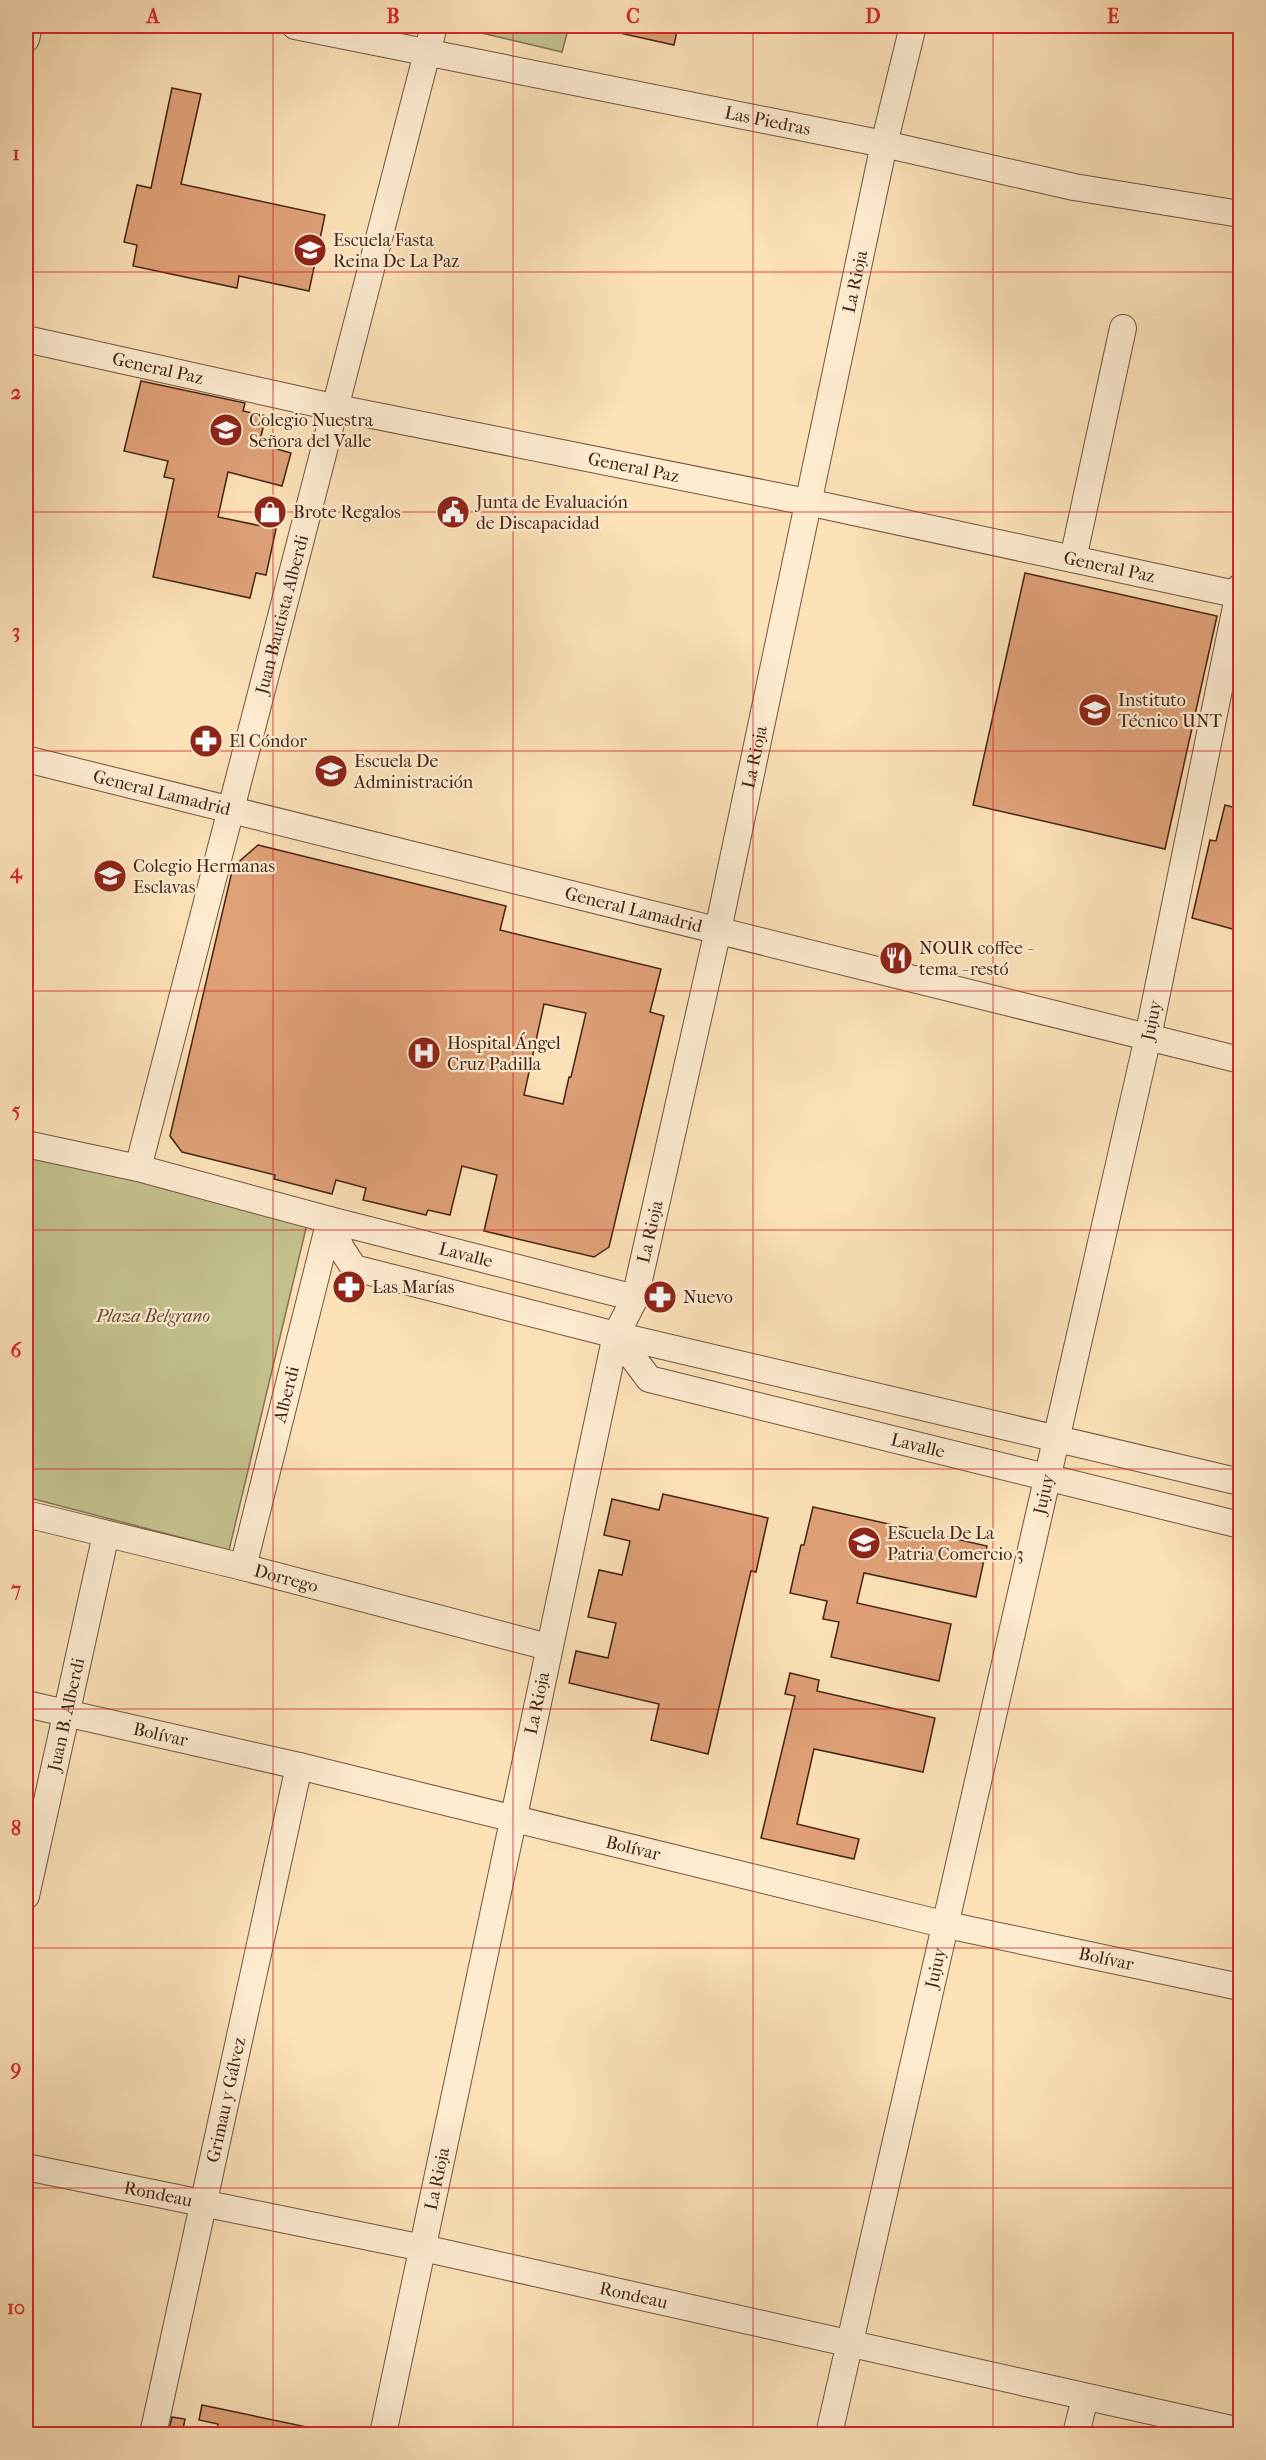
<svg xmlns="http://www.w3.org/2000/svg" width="1266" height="2460" font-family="'IM FELL French Canon',serif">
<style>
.green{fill:#c3c28d;stroke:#847352;stroke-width:1.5}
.building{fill:#e0a177;stroke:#452418;stroke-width:1.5;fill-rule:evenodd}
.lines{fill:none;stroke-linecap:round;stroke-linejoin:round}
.minor-casing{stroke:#735440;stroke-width:28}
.minor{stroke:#feecd1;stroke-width:26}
.grid{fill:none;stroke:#d62828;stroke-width:1.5;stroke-opacity:0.55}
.labels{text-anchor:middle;stroke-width:4.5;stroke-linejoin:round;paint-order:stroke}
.street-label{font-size:18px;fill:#452418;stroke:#feecd1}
.poi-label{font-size:18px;fill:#452418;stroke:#feecd1;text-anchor:start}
.park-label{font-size:18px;font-style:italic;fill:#644c35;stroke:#feecd1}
.neatline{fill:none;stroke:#d62828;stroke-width:2}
.grid-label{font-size:20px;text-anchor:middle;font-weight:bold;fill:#d62828}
</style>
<rect width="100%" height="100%" fill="#fde2b8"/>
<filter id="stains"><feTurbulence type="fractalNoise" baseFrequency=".00333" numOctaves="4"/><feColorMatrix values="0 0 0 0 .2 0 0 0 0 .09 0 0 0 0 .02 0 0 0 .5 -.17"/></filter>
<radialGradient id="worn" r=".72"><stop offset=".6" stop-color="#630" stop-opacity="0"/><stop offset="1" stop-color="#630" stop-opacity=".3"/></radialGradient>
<path class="green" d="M 465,26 L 569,26 L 562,52 L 469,30 Z
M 26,1151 L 308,1220 L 229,1550 L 26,1497 Z"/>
<path class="building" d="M 616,26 L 678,26 L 674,45 L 615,32 Z
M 172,88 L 201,94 L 181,184 L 325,215 L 309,291 L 239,276 L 237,288 L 133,266 L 137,245 L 124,242 L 137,185 L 151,188 Z
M 141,381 L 245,403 L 243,411 L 266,416 L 259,444 L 291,453 L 282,486 L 228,472 L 218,517 L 276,529 L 266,575 L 256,573 L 250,598 L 153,577 L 174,479 L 164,477 L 168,461 L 124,451 Z
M 1025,573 L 1217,616 L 1165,849 L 973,805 Z
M 1225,805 L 1240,809 L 1240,931 L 1192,918 L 1210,840 L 1216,841 Z
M 258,845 L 506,906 L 500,930 L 661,969 L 650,1012 L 664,1016 L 609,1247 L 594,1257 L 484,1231 L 497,1175 L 462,1166 L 450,1215 L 428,1210 L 426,1215 L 363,1200 L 366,1188 L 336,1180 L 332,1194 L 274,1179 L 275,1175 L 182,1152 L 170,1136 L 233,867 ZM 544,1004 L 586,1013 L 571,1077 L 569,1077 L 563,1104 L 524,1095 Z
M 663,1494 L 768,1518 L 756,1572 L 751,1571 L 708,1754 L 651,1740 L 659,1704 L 569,1683 L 576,1651 L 608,1658 L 616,1623 L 588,1617 L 599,1570 L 622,1575 L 630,1541 L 604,1535 L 612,1499 L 659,1510 Z
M 813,1507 L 987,1546 L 976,1597 L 864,1573 L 857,1603 L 951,1624 L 939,1681 L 831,1657 L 839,1622 L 823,1619 L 827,1601 L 790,1593 L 801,1545 L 804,1545 Z
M 790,1673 L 819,1680 L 817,1691 L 935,1718 L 923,1772 L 814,1749 L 797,1824 L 859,1839 L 854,1859 L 761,1838 L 795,1696 L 785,1694 Z
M 202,2405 L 307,2427 L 306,2434 L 216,2434 L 218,2424 L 199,2420 Z
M 172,2417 L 185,2419 L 182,2434 L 168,2434 Z"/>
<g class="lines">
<defs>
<g id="minor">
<path id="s1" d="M 295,26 L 884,144 L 1074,187 L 1240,214"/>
<path d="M 26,39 L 29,26"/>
<path id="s2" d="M 26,339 L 337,408 L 807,502 L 1240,595"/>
<path d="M 1073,559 L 1123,328"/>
<path id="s3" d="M 26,759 L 1240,1060"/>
<path d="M 26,1144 L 138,1168 L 330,1220 L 341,1248 L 354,1268 L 616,1335 L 1240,1482"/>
<path id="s4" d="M 138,1168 C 236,787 337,407 434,26"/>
<path id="s5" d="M 616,1335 L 649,1379 L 1240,1525"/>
<path id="s6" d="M 26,1514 L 243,1567 L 548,1647"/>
<path id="s7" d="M 243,1567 L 330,1220 L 635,1298"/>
<path id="s8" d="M 26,1704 L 299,1766 L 947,1925 L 1240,1987"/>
<path id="s9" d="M 26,1896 L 106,1534"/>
<path id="s10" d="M 26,2167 L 423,2248 L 1240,2431"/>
<path id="s11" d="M 153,2434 L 299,1766"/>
<path id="s12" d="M 383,2434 C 461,2068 536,1701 616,1335 L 635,1298 L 718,930 L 884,144 L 913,26"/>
<path id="s13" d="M 829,2434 L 1148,1037 L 1240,587"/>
<path d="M 1076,2434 L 1085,2398"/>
</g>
</defs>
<use href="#minor" class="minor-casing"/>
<use href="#minor" class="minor"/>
</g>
<path class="grid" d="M 273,26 L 273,2434M 513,26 L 513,2434M 753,26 L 753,2434M 993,26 L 993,2434M 26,272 L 1240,272M 26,512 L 1240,512M 26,751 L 1240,751M 26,991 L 1240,991M 26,1230 L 1240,1230M 26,1469 L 1240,1469M 26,1709 L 1240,1709M 26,1948 L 1240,1948M 26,2188 L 1240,2188"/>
<defs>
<symbol id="school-disc" viewBox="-11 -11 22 22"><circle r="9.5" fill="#8f2418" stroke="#feecd1"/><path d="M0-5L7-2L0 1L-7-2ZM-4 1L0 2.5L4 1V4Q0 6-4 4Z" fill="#fff"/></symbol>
<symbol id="shop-disc" viewBox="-11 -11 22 22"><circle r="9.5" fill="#8f2418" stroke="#feecd1"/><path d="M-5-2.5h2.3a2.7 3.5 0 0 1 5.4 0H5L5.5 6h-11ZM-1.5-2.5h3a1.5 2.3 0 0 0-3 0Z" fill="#fff"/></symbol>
<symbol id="civic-disc" viewBox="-11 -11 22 22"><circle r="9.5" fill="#8f2418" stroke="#feecd1"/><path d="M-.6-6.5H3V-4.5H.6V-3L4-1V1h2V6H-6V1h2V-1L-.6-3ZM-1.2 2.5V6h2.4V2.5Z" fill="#fff"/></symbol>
<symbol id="university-disc" viewBox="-11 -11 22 22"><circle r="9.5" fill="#8f2418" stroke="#feecd1"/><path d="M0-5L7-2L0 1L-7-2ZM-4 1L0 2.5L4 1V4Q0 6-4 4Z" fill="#fff"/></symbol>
<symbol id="pharmacy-disc" viewBox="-11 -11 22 22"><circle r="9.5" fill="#8f2418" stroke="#feecd1"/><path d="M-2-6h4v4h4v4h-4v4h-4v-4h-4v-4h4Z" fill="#fff"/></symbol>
<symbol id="restaurant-disc" viewBox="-11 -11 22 22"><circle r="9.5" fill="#8f2418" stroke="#feecd1"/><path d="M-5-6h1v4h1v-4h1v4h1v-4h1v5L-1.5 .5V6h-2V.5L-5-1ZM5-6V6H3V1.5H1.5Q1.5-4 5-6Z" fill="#fff"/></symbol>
<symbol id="hospital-disc" viewBox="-11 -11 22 22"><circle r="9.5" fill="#8f2418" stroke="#feecd1"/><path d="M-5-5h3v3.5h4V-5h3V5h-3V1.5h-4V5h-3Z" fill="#fff"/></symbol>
</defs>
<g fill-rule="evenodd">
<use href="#school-disc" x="291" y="231" width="38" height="38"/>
<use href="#school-disc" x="207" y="411" width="38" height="38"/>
<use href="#shop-disc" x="251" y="493" width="38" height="38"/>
<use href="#civic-disc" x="434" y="493" width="38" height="38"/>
<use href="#university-disc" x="1076" y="691" width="38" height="38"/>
<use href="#pharmacy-disc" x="187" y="722" width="38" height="38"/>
<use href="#school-disc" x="312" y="752" width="38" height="38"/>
<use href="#school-disc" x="91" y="857" width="38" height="38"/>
<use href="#restaurant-disc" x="877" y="939" width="38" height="38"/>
<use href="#hospital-disc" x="405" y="1034" width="38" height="38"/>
<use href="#pharmacy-disc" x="330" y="1268" width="38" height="38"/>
<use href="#pharmacy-disc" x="641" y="1278" width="38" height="38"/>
<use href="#school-disc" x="845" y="1524" width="38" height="38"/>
</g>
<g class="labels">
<g class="street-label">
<text dy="6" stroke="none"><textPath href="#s1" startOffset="482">Las Piedras</textPath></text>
<text dy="6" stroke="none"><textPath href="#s12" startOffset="2205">La Rioja</textPath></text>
<text dy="6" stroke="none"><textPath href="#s2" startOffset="135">General Paz</textPath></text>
<text dy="6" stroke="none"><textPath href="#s2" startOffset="621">General Paz</textPath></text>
<text dy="6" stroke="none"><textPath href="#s2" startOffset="1107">General Paz</textPath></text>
<text dy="6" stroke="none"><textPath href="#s4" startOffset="572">Juan Bautista Alberdi</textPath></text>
<text dy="6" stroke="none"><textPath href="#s12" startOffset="1719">La Rioja</textPath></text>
<text dy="6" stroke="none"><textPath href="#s3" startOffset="140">General Lamadrid</textPath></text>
<text dy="6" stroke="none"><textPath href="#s3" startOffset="626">General Lamadrid</textPath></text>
<text dy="6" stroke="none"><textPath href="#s13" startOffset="1450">Jujuy</textPath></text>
<text dy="6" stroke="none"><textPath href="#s12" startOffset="1233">La Rioja</textPath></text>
<text dy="6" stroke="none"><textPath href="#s7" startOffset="498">Lavalle</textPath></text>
<text dy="6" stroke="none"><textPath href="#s7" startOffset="178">Alberdi</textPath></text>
<text dy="6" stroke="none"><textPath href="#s5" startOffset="332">Lavalle</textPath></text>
<text dy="6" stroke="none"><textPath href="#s13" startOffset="964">Jujuy</textPath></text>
<text dy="6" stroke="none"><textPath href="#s6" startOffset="268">Dorrego</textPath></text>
<text dy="6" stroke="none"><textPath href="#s12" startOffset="747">La Rioja</textPath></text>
<text dy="6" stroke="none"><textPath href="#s9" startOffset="186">Juan B. Alberdi</textPath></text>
<text dy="6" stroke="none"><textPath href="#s8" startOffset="138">Bolívar</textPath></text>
<text dy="6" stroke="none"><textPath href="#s8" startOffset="624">Bolívar</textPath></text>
<text dy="6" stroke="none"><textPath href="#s8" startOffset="1110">Bolívar</textPath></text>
<text dy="6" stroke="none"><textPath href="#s13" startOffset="478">Jujuy</textPath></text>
<text dy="6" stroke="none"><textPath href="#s11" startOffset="342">Grimau y Gálvez</textPath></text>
<text dy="6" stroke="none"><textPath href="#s12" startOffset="261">La Rioja</textPath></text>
<text dy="6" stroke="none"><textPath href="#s10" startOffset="135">Rondeau</textPath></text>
<text dy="6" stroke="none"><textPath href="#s10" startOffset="621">Rondeau</textPath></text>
</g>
<g class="poi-label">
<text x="333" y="246">Escuela Fasta<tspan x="333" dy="21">Reina De La Paz</tspan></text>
<text x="249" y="426">Colegio Nuestra<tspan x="249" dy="21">Señora del Valle</tspan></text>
<text x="476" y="508">Junta de Evaluación<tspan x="476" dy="21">de Discapacidad</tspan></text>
<text x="293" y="518">Brote Regalos</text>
<text x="1118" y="706">Instituto<tspan x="1118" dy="21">Técnico UNT</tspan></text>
<text x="229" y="747">El Cóndor</text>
<text x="354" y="767">Escuela De<tspan x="354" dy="21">Administración</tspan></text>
<text x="133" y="872">Colegio Hermanas<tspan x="133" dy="21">Esclavas</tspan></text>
<text x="919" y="954">NOUR coffee -<tspan x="919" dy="21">tema - restó</tspan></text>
<text x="447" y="1049">Hospital Ángel<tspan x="447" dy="21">Cruz Padilla</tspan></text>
<text x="372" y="1293">Las Marías</text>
<text x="683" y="1303">Nuevo</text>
<text x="887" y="1539">Escuela De La<tspan x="887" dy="21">Patria Comercio 3</tspan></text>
</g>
<g class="park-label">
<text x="153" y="1322">Plaza Belgrano</text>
</g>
</g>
<rect width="1266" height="2460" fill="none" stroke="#fde2b8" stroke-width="66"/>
<rect x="33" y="33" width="1200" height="2394" class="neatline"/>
<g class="grid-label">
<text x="153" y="23">A</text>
<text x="393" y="23">B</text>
<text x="633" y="23">C</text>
<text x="873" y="23">D</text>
<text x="1113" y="23">E</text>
<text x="16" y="160">1</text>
<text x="16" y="399">2</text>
<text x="16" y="638">3</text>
<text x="16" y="878">4</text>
<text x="16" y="1117">5</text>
<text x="16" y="1357">6</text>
<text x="16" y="1596">7</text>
<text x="16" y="1835">8</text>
<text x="16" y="2075">9</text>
<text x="16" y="2314">10</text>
</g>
<rect width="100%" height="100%" filter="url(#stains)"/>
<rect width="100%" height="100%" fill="url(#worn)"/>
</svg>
